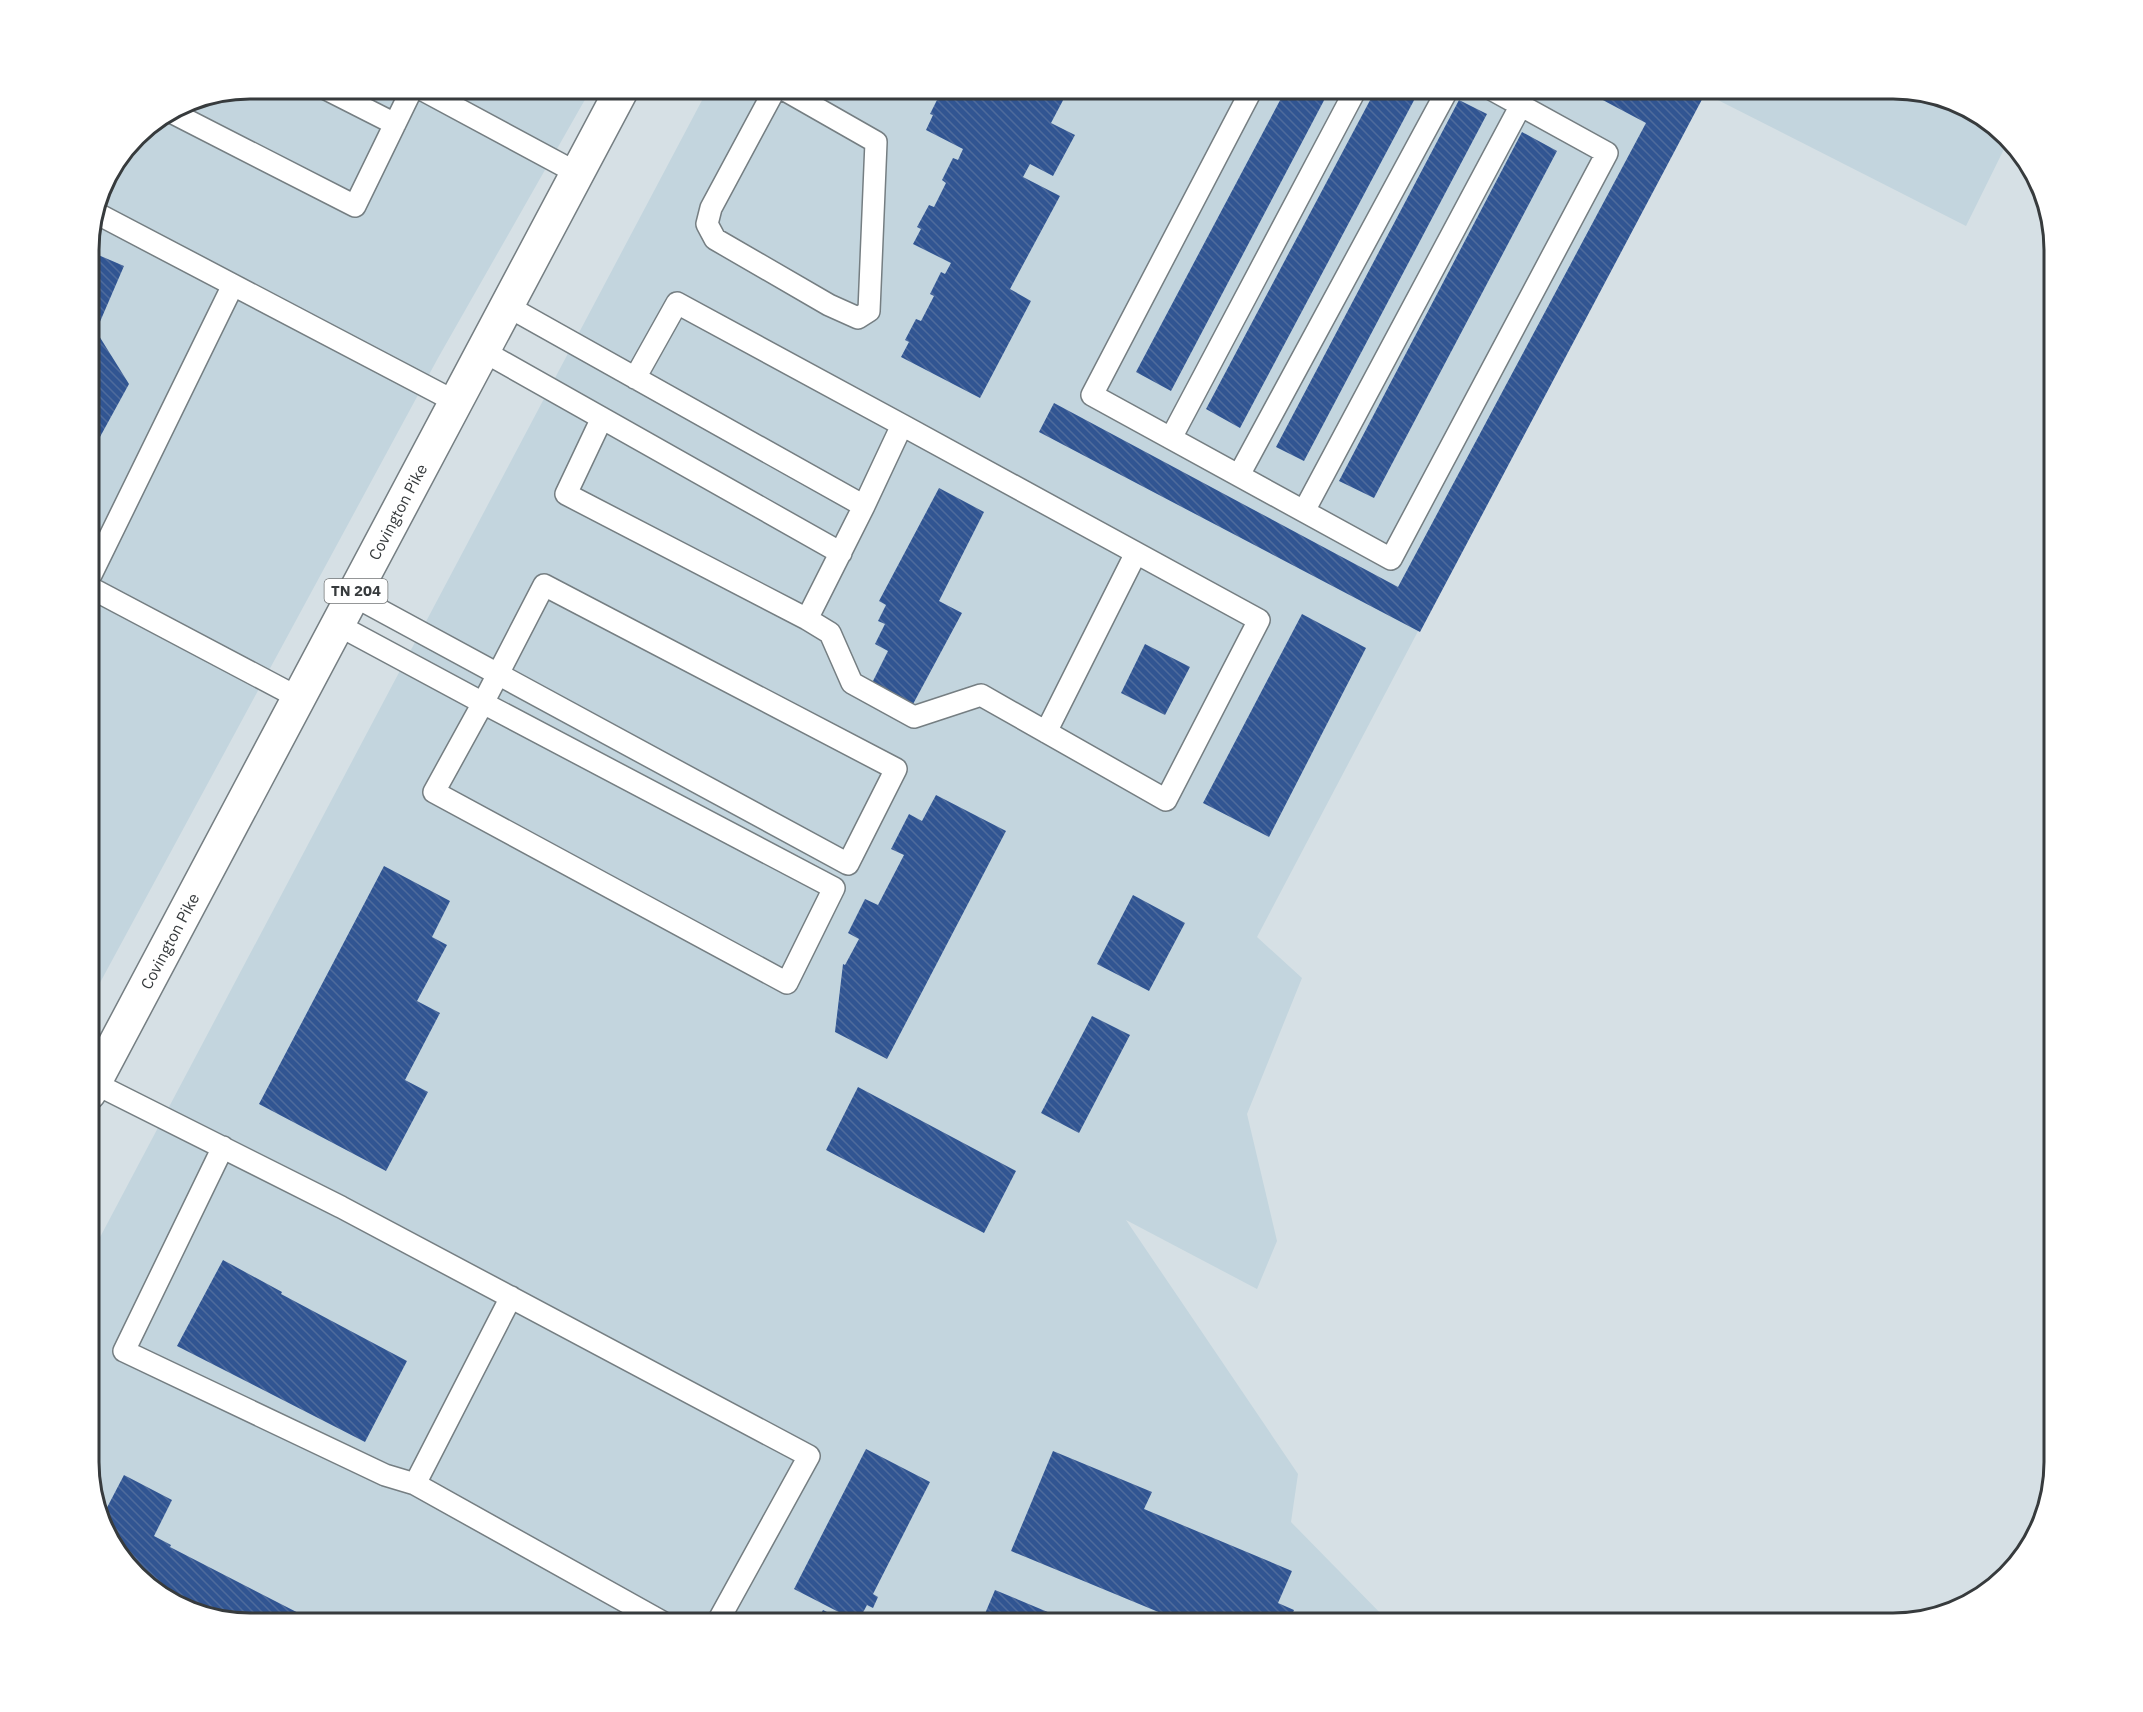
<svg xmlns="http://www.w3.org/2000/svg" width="2143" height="1712" font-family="'IBM Plex Sans',sans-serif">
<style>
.built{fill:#c3d5de}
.building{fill:url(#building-back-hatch)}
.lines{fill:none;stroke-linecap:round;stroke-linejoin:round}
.service-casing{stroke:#757e82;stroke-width:24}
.primary-casing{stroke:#757e82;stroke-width:36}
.service{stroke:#fff;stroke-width:21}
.primary{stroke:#fff;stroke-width:33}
.labels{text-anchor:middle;stroke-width:6;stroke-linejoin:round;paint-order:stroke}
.shield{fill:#fff;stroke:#737677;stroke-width:1.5}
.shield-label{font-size:15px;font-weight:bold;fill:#373b3d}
.street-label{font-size:16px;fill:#373b3d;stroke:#fff}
.rim{fill:none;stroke:#373b3d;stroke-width:3}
</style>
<defs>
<pattern id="building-back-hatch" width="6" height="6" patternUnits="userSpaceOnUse" patternTransform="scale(1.5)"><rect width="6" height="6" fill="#315592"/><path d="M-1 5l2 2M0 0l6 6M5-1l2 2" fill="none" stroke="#4e6b9c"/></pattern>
</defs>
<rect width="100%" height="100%" fill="#d6e0e5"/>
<path class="built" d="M 250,89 L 591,89 L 438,358 L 89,1003 L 89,239 L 105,178 L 143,129 L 189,101 Z
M 708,89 L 1893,89 L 1954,101 L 1999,128 L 2008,141 L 1966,226 L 1702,92 L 1257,937 L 1302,978 L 1247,1114 L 1277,1241 L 1257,1289 L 1126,1220 L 1298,1474 L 1291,1522 L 1390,1623 L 250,1623 L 198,1615 L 105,1534 L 89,1472 L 89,1258 Z"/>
<path class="building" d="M 947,89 L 1069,89 L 1051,123 L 1075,135 L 1053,176 L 1030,164 L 1023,177 L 1060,196 L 1010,289 L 1031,301 L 980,398 L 901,357 L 909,342 L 905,340 L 916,319 L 921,321 L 934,296 L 930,294 L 941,272 L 945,274 L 951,263 L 913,244 L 921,229 L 917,227 L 929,205 L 934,207 L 946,183 L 942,180 L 953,158 L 958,160 L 963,149 L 926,130 L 933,115 L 930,114 L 941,92 L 944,93 Z
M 1286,89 L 1330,89 L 1171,391 L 1136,372 Z
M 1376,89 L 1420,89 L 1240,428 L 1206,409 Z
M 1582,89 L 1704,89 L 1707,90 L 1420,632 L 1039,432 L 1054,403 L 1398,587 L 1646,123 Z
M 1459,100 L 1487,114 L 1304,461 L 1276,447 Z
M 1522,132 L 1557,151 L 1374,498 L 1339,481 Z
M 89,251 L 124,266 L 96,331 L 129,384 L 89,457 Z
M 939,488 L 984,512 L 939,601 L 962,613 L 912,706 L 871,685 L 888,651 L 875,644 L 885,624 L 878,621 L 886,605 L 879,601 Z
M 1302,614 L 1366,648 L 1269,837 L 1203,803 Z
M 1145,644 L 1190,667 L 1165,715 L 1121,693 Z
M 936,795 L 1006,831 L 887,1059 L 835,1032 L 843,964 L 845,965 L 859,939 L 848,933 L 865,899 L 878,905 L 904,855 L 891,849 L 909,814 L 922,821 Z
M 384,866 L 450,901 L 432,937 L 447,945 L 417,1001 L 440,1013 L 405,1080 L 428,1092 L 386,1171 L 259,1104 Z
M 1133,895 L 1185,923 L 1149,991 L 1097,964 Z
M 1092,1016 L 1130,1035 L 1079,1133 L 1041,1113 Z
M 858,1087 L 1016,1171 L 984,1233 L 826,1150 Z
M 223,1260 L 282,1292 L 281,1294 L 407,1361 L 365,1442 L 177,1346 Z
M 866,1449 L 930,1482 L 873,1594 L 878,1597 L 873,1608 L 867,1605 L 858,1622 L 794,1589 Z
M 1053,1451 L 1152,1492 L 1144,1509 L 1292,1571 L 1278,1603 L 1294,1610 L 1289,1623 L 1185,1623 L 1011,1551 Z
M 124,1475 L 172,1500 L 154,1536 L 171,1545 L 170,1547 L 318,1623 L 250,1623 L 198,1615 L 144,1584 L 105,1534 L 101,1519 Z
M 995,1590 L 1074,1623 L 981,1623 Z
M 823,1610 L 849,1623 L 816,1623 Z"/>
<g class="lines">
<defs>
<path id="service" d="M 326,89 L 395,124
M 421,89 L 577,173
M 775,89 L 711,208 L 707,224 L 715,239 L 829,305 L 858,318 L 869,311 L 876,142 L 783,89
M 1252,89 L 1092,395 L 1391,559 L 1607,153 L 1491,89
M 171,112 L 355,206 L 412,89
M 96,213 L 456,402
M 507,306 L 864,506
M 483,351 L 841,553
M 635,378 L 677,303 L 902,425
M 602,418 L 566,494 L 807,619 L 830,633 L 852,683 L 914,717 L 981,695 L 1166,800 L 1259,620 L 902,425 L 864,506 L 807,619
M 1171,438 L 1356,89
M 1239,475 L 1448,89
M 1304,511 L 1521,105
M 89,579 L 233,285
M 89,587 L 299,698
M 338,625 L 483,703 L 544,585 L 896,769 L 848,864 L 354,596
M 483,703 L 834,888 L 787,983 L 434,792 Z
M 1046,732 L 1136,553
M 89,1045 L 109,1055
M 94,1083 L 341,1207 L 809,1456 L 717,1623
M 223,1147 L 124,1351 L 385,1475 L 415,1484
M 511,1297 L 415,1484 L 664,1623"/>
<g id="primary">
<path id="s1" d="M 89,1093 L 622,89"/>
</g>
</defs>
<use href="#service" class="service-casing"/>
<use href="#primary" class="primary-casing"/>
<use href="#service" class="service"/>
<use href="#primary" class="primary"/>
</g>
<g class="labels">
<rect class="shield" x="324.5" y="579" width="63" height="24" rx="4.5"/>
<g class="shield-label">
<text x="356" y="596">TN 204</text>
</g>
<g class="street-label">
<text dy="6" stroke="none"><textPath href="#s1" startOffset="658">Covington Pike</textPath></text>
<text dy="6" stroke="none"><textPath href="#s1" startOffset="172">Covington Pike</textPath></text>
</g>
</g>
<path d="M0 0H2143V1712H0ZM250 99H1893A151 151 0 0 1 2044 250V1462A151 151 0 0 1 1893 1613H250A151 151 0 0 1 99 1462V250A151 151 0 0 1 250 99Z" fill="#fff" fill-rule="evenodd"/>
<path class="rim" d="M250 99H1893A151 151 0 0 1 2044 250V1462A151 151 0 0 1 1893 1613H250A151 151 0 0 1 99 1462V250A151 151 0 0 1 250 99Z"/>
</svg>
